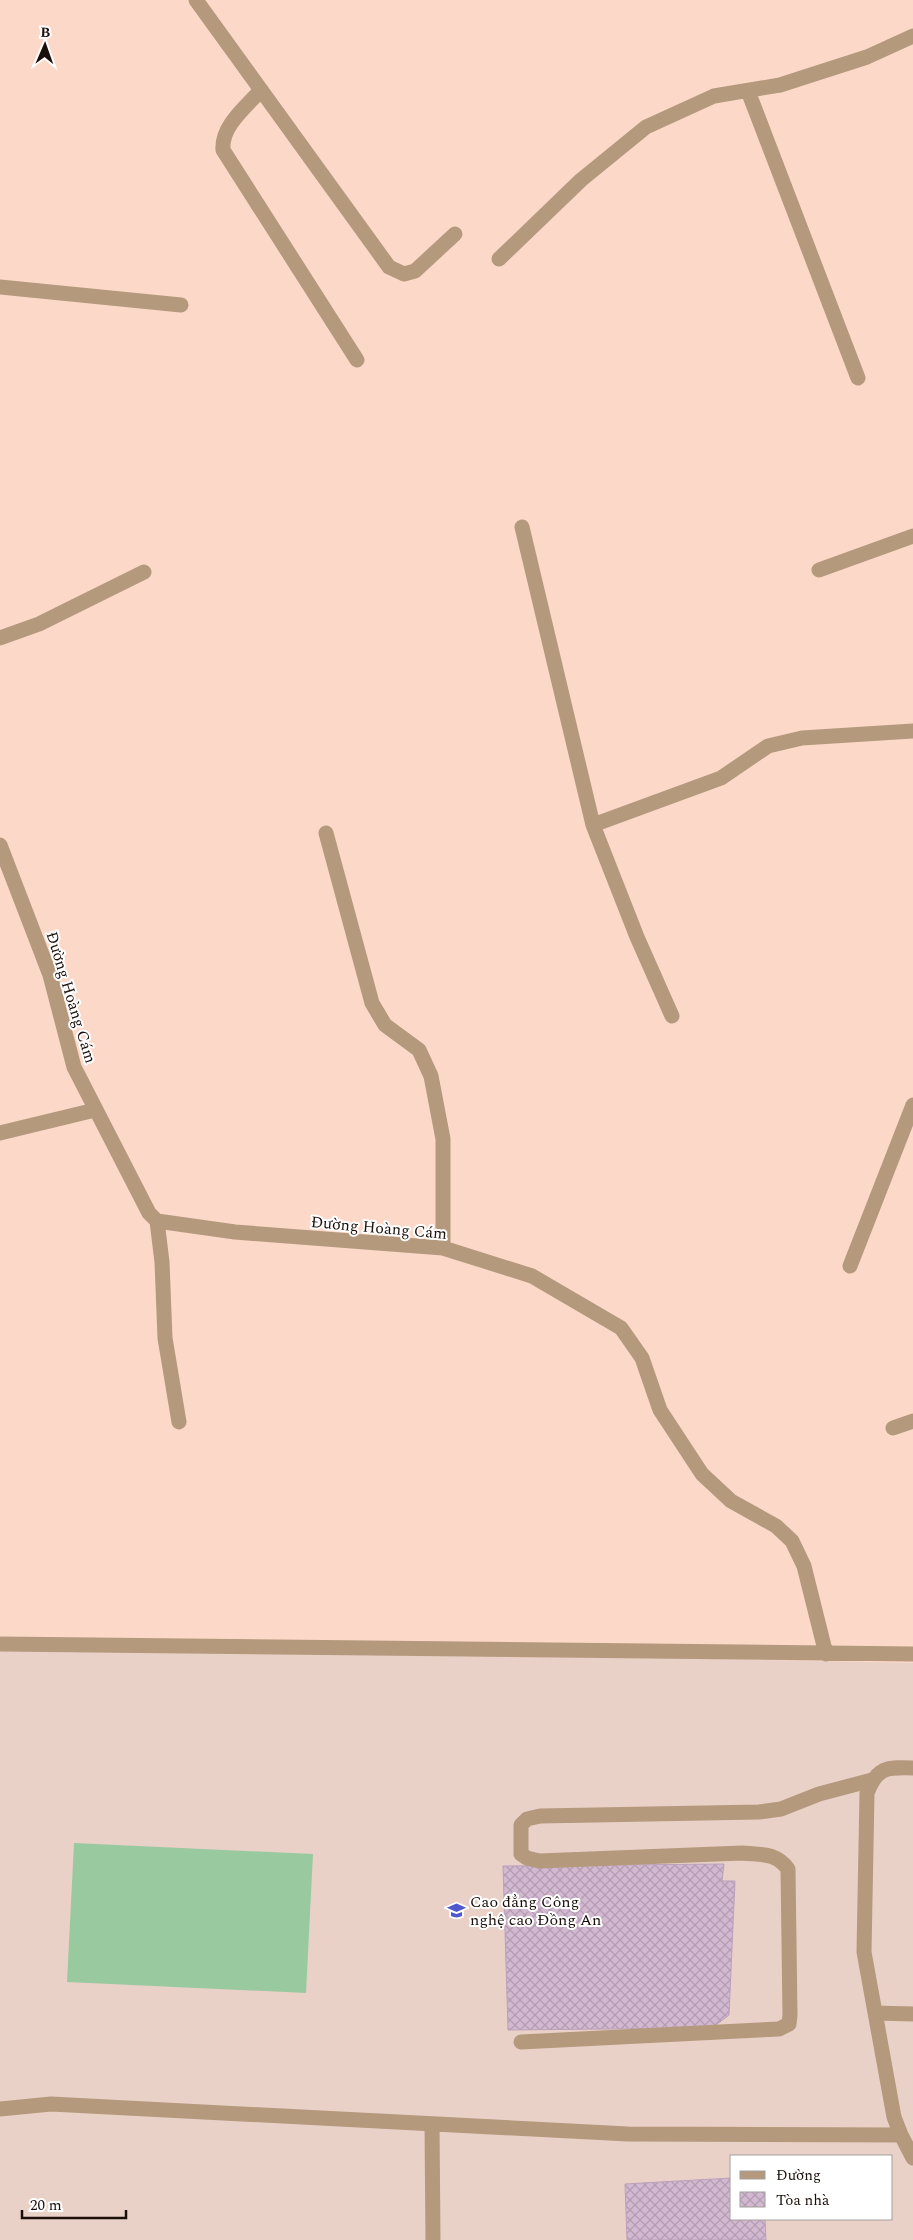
<svg xmlns="http://www.w3.org/2000/svg" width="913" height="2240" font-family="Spectral,serif">
<style>
.education{fill:#ead1c8;fill-rule:evenodd}
.pitch{fill:#99c99f}
.building{fill:url(#building-cross-hatch);stroke:#bba1ba}
.lines{fill:none;stroke-linecap:round;stroke-linejoin:round}
.lane{stroke:#b4997d;stroke-width:15}
.street{stroke:#b4997d;stroke-width:15}
.labels{text-anchor:middle;stroke-width:4;stroke-linejoin:round;paint-order:stroke}
.street-label{font-size:16px;fill:#1b0f0a;stroke:#fff}
.poi-label{font-size:16px;fill:#1b0f0a;stroke:#fff;text-anchor:start}
</style>
<defs>
<pattern id="building-cross-hatch" width="8" height="8" patternUnits="userSpaceOnUse" patternTransform="scale(1.25)"><rect width="8" height="8" fill="#d2b8d1"/><path d="M0 0l8 8M0 8l8-8" fill="none" stroke="#b49db2"/></pattern>
</defs>
<rect width="100%" height="100%" fill="#fcd8c9"/>
<path class="education" d="M 0,1645 L 913,1663 L 913,2240 L 0,2240 ZM 732,2156 L 892,2156 L 892,2219 L 732,2219 Z"/>
<path class="pitch" d="M 74,1843 L 313,1854 L 306,1993 L 67,1982 Z"/>
<path class="building" d="M 724,1864 L 722,1881 L 735,1881 L 729,2015 L 712,2028 L 508,2030 L 503,1866 Z
M 732,2178 L 732,2219 L 765,2219 L 766,2240 L 627,2240 L 625,2184 Z"/>
<g class="lines">
<path class="lane" d="M 261,90 C 246,107 221,126 223,150 L 357,360
M 0,1133 L 95,1110
M 850,1266 L 913,1105
M 893,1428 L 913,1421
M 913,1768 C 887,1767 877,1767 867,1793 L 864,1952 L 894,2117 L 901,2135 L 913,2158
M 875,2013 L 913,2014
M 521,2042 L 779,2029 L 789,2024 L 790,2015 L 788,1869 C 776,1852 761,1855 742,1853 L 539,1861 L 527,1858 L 521,1854 L 521,1825 L 527,1819 L 540,1816 L 759,1812 L 781,1809 L 819,1794 L 872,1780
M 0,2109 L 51,2104 L 628,2134 L 901,2135
M 432,2124 L 433,2240"/>
<path class="street" d="M 196,0 L 389,267 L 404,274 L 415,271 L 455,234
M 748,91 L 858,378
M 499,259 L 581,180 L 646,127 L 714,96 L 780,85 L 867,57 L 913,36
M 0,287 L 181,305
M 522,527 L 593,825 L 721,778 L 768,746 L 802,738 L 913,731
M 819,570 L 913,536
M 0,638 L 39,624 L 144,572
M 593,825 L 637,937 L 672,1016
M 326,833 L 372,1003 L 385,1025 L 419,1050 L 431,1076 L 443,1139 L 443,1248
M 0,845 L 50,975 L 74,1067 L 149,1213 L 157,1221 L 235,1232 L 443,1248 L 532,1276 L 621,1328 L 642,1358 L 660,1410 L 702,1474 L 731,1501 L 776,1526 L 792,1541 L 804,1566 L 826,1654
M 157,1221 L 162,1262 L 165,1338 L 179,1422
M 0,1644 L 913,1654"/>
</g>
<defs>
<symbol id="university-bare" viewBox="-9 -9 18 18"><path d="M0-5L7-2L0 1L-7-2ZM-4 1L0 2.5L4 1V4Q0 6-4 4Z" fill="#4f58ce" stroke="#fff" stroke-width="2.5" paint-order="stroke"/></symbol>
</defs>
<g fill-rule="evenodd">
<use href="#university-bare" x="444" y="1898" width="25" height="25"/>
</g>
<g class="labels">
<g class="street-label">
<text transform="translate(72 997) rotate(73)" y="6">Đường Hoàng Cám</text>
<text transform="translate(379 1227) rotate(5)" y="6">Đường Hoàng Cám</text>
</g>
<g class="poi-label">
<text x="470" y="1907">Cao đẳng Công<tspan x="470" dy="18">nghệ cao Đồng An</tspan></text>
</g>
</g>
<rect x="730" y="2155" width="162" height="65" fill="#ffffff" stroke="#a49f9d"/>
<rect x="740" y="2171" width="25" height="8" fill="#b4997d" stroke="#a49f9d"/>
<text x="776" y="2180" font-size="15" fill="#1b0f0a">Đường</text>
<rect x="740" y="2192" width="25" height="15" fill="url(#building-cross-hatch)" stroke="#a49f9d"/>
<text x="776" y="2205" font-size="15" fill="#1b0f0a">Tòa nhà</text>
<g transform="translate(45 45) rotate(2)" stroke="#ffffff" stroke-width="4" paint-order="stroke">
<path d="M0-4L9 19L0 12L-9 19Z" fill="#1b0f0a"/>
<text y="-8" font-size="14" font-weight="bold" text-anchor="middle" fill="#1b0f0a">B</text>
</g>
<path d="M22 2210v8h104v-8" fill="none" stroke="#1b0f0a" stroke-width="2.5"/>
<text x="30" y="2210" font-size="15" fill="#1b0f0a" stroke="#ffffff" stroke-width="4" paint-order="stroke">20 m</text>
</svg>
